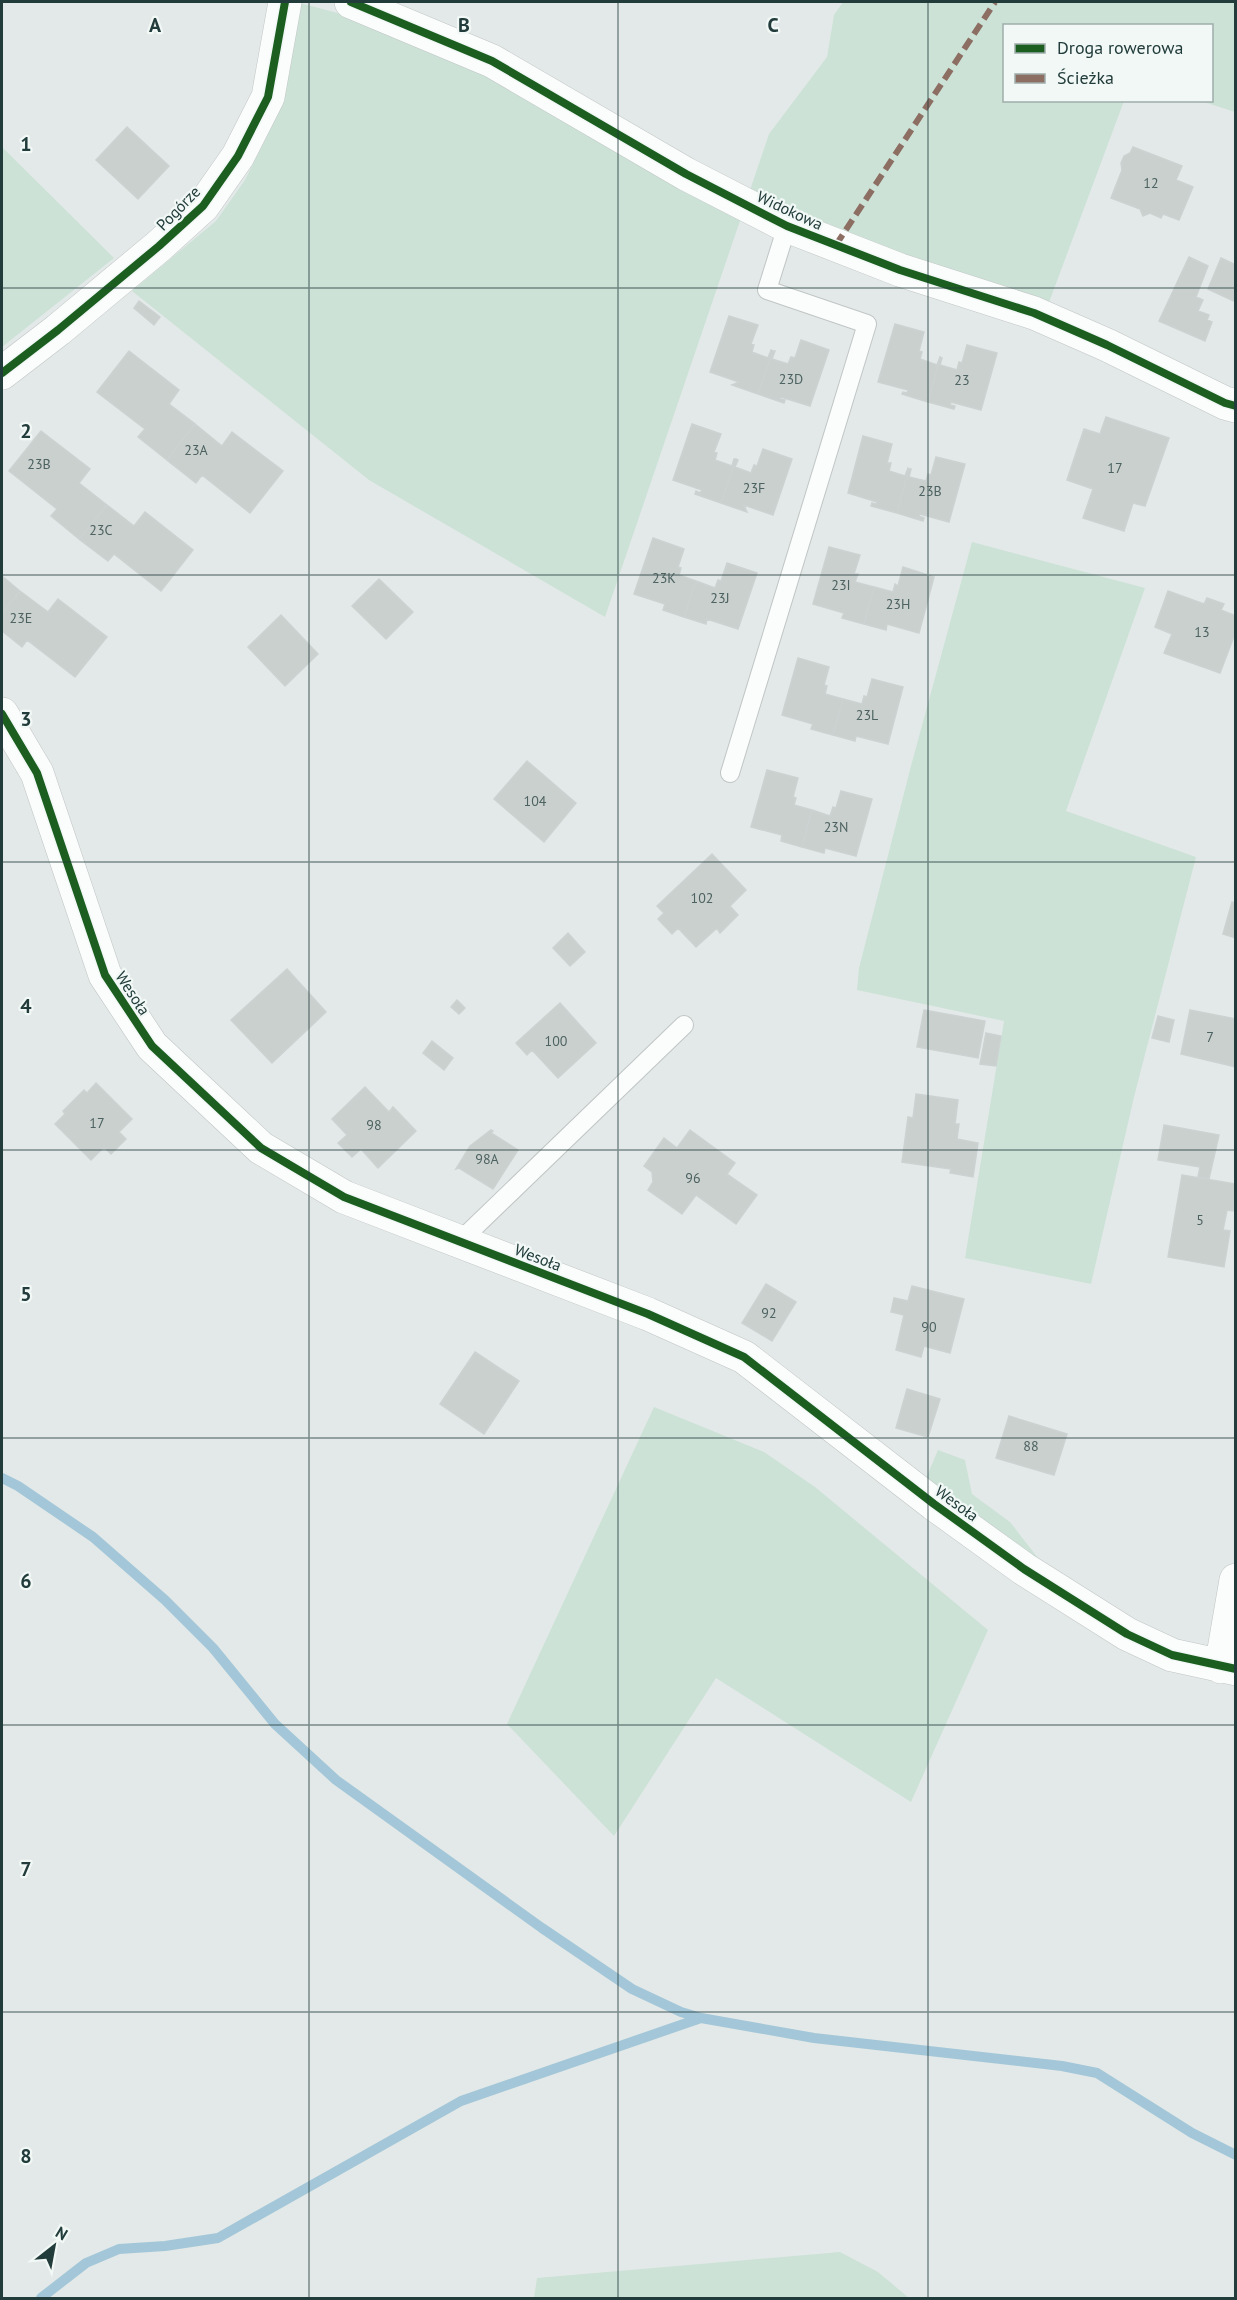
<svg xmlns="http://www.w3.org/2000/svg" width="1237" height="2300" font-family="'PT Sans',sans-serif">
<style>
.green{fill:#cce2d7}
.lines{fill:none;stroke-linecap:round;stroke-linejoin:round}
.stream{stroke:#a3c7d8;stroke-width:10}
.building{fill:#cad0ce;stroke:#ccd2d1;stroke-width:1.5}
.service-casing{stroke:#c0c6c5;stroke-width:20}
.minor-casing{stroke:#c0c6c5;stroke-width:34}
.service{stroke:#fbfcfc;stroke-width:18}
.minor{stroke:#fbfcfc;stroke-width:33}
.quiet{stroke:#8d6e63;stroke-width:6;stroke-dasharray:12 6;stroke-linecap:butt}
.cycleway-casing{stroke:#f1f8f6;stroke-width:11}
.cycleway{stroke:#1b5e20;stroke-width:8}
.grid{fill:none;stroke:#213c3a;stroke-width:1.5;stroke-opacity:0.55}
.labels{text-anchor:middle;stroke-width:4.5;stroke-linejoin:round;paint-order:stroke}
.number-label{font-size:14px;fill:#4c6260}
.street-label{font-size:16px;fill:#213c3a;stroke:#f1f8f6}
.grid-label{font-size:20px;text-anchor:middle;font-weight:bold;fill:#213c3a;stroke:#f1f8f6;stroke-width:4.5;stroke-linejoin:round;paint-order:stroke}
</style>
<rect width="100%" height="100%" fill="#e3e9e8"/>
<path class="green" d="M 843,2 L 1235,2 L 1235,112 L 1201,101 L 1212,100 L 1212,26 L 1004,26 L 1004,100 L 1124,101 L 1048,305 L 828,230 L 749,193 L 769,134 L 827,57 L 834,15 Z
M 300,3 L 371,22 L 448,53 L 743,212 L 605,617 L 369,480 L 132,291 L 216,221 L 245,180 L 274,122 Z
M 2,147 L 114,258 L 2,347 Z
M 972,542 L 1145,588 L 1066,811 L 1196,857 L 1134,1097 L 1091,1284 L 965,1258 L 1004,1021 L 857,990 L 859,968 L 911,766 Z
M 654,1407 L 764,1452 L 815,1487 L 988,1630 L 911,1802 L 716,1678 L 614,1836 L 507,1724 Z
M 938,1450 L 965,1460 L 972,1494 L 1010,1522 L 1052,1576 L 924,1483 Z
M 840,2252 L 878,2272 L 909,2298 L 534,2298 L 537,2278 Z"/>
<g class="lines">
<path class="stream" d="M 2,1478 L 18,1486 L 93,1537 L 165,1600 L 213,1648 L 275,1724 L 336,1780 L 542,1928 L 632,1989 L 681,2012 L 701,2018 L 814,2038 L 1062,2066 L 1097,2073 L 1192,2133 L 1236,2155
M 41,2298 L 86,2263 L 119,2249 L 165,2246 L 218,2238 L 461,2101 L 701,2018"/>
</g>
<path class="building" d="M 127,127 L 169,166 L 138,199 L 96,160 Z
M 1133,147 L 1182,166 L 1176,180 L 1193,187 L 1179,220 L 1163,214 L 1161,218 L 1150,213 L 1143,216 L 1140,209 L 1111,198 L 1122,170 L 1121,163 L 1124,156 L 1130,153 Z
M 1189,257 L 1208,266 L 1196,297 L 1203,300 L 1198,311 L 1209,315 L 1207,320 L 1212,322 L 1205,341 L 1159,321 Z
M 1221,258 L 1236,265 L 1236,302 L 1208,289 Z
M 139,301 L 160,317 L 154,325 L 134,308 Z
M 729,316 L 758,325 L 751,344 L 754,345 L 752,352 L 768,358 L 771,350 L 773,351 L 758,394 L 732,385 L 739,382 L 710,372 Z
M 895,324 L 924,332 L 919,351 L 922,352 L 920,359 L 937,365 L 940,357 L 928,402 L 902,394 L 903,392 L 907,393 L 908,390 L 878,382 Z
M 801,340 L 829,350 L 810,406 L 781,397 L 780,399 L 785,400 L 784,403 L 758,394 L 773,351 L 775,351 L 772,359 L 788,364 L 791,357 L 795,358 Z
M 967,345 L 997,353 L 981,410 L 951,402 L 950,405 L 955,406 L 954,409 L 928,402 L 940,357 L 942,358 L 940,365 L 957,370 L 959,362 L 962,363 Z
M 129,351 L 179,390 L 169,404 L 195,424 L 167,460 L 138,437 L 145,429 L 97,392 Z
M 1106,417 L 1169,438 L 1145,506 L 1133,503 L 1124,531 L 1083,518 L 1093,489 L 1067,480 L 1084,429 L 1100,434 Z
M 195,424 L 222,446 L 232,432 L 283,471 L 250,513 L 202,475 L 196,483 L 167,460 Z
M 692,424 L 721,434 L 714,452 L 717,453 L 715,460 L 732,466 L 734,459 L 736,459 L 721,503 L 695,494 L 696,491 L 700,493 L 702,490 L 673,480 Z
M 41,431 L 90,469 L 79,483 L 107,505 L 79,539 L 51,516 L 57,509 L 9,471 Z
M 863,436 L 892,444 L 887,463 L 891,463 L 889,471 L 905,476 L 908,468 L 909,469 L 897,513 L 871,506 L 872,503 L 876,504 L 877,502 L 848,493 Z
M 763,449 L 792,459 L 773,515 L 744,505 L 747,512 L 721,503 L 736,459 L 738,460 L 735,467 L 751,473 L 754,465 L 757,466 Z
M 936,457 L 965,464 L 949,522 L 920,514 L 919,516 L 924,518 L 923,521 L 897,513 L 909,469 L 911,469 L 909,477 L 926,481 L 928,474 L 931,475 Z
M 107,505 L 134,526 L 145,512 L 193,550 L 161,591 L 114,554 L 108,561 L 79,539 Z
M 653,538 L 684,549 L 678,567 L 681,568 L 679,575 L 696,581 L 684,617 L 663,610 L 665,604 L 634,594 Z
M 829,547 L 860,555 L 854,574 L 858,574 L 855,582 L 874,587 L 864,624 L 842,618 L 844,613 L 813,604 Z
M 727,563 L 757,573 L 738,629 L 707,619 L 706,624 L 684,617 L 696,581 L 715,588 L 718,580 L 721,581 Z
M 903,567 L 934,577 L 919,633 L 887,624 L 886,630 L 864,624 L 874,587 L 893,592 L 895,584 L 898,586 Z
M 2,576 L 20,591 L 2,614 Z
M 379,579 L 413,612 L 386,639 L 352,606 Z
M 20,591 L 48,612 L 58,599 L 107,637 L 75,677 L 27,640 L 22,647 L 2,631 L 2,614 Z
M 1168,591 L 1204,604 L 1207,598 L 1224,604 L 1221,610 L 1236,616 L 1236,631 L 1220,673 L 1164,653 L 1172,634 L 1155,627 Z
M 281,615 L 318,654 L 285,686 L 248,647 Z
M 798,658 L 829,667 L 824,685 L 827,686 L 825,694 L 843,699 L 833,735 L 811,729 L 813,724 L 782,715 Z
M 872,679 L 903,687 L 888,744 L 856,736 L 855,741 L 833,735 L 843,699 L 862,704 L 864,696 L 867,697 Z
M 527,761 L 576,803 L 544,842 L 494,799 Z
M 767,770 L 798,778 L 793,797 L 796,798 L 794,805 L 812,810 L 802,847 L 781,841 L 782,835 L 751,827 Z
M 841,791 L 872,799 L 856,856 L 825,848 L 824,853 L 802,847 L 812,810 L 830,816 L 833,807 L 836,808 Z
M 712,854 L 746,890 L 730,906 L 738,915 L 720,933 L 717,928 L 696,947 L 678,928 L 672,934 L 658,919 L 664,913 L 657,906 Z
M 1232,902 L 1236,903 L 1236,938 L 1223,934 Z
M 568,933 L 585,952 L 570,966 L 553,948 Z
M 287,969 L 326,1012 L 272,1063 L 231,1020 Z
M 457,1000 L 465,1008 L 459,1014 L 451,1007 Z
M 560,1003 L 596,1043 L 558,1078 L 532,1050 L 527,1055 L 516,1043 Z
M 924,1010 L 985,1021 L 978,1058 L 917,1047 Z
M 1190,1010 L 1236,1019 L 1236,1067 L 1181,1054 Z
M 1158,1016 L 1174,1020 L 1169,1042 L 1152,1038 Z
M 986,1033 L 1001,1036 L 996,1066 L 980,1064 Z
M 432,1041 L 453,1058 L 444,1070 L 423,1053 Z
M 96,1083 L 132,1119 L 119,1132 L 126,1139 L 111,1154 L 104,1147 L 91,1160 L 55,1124 L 65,1114 L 63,1111 L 84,1090 L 87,1093 Z
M 365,1087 L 389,1112 L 393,1107 L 416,1131 L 378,1168 L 361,1149 L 352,1157 L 338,1143 L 347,1135 L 332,1119 Z
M 916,1094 L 958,1100 L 955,1124 L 959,1124 L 957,1139 L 978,1143 L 973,1177 L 950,1173 L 951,1169 L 902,1162 L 908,1117 L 913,1118 Z
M 1164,1125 L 1219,1135 L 1209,1179 L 1198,1177 L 1200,1167 L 1158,1160 Z
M 491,1130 L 493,1131 L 491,1133 L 518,1150 L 493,1189 L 459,1168 L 456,1169 L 470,1146 Z
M 690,1130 L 735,1163 L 727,1174 L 757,1195 L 736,1224 L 696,1195 L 682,1214 L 648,1190 L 653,1182 L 652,1172 L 644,1166 L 664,1138 L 677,1148 Z
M 1182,1175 L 1236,1184 L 1233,1211 L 1227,1210 L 1223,1230 L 1230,1231 L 1224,1267 L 1168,1257 Z
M 766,1284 L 796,1302 L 772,1341 L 742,1323 Z
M 912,1286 L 964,1299 L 950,1353 L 924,1346 L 921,1357 L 896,1350 L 904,1315 L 891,1312 L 894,1298 L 908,1301 Z
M 475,1352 L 519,1381 L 484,1434 L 440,1404 Z
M 907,1389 L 940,1399 L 928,1437 L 896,1428 Z
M 1009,1416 L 1067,1434 L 1054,1475 L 996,1458 Z"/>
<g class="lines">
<defs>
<path id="service" d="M 730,773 L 867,324 L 767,290 L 787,226
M 459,1242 L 684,1025"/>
<path id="minor" d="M 351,2 L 492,61 L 686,174 L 787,226 L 900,270 L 1034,313 L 1107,345 L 1225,403 L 1236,406
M 2,373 L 58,330 L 159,246 L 203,206 L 238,156 L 268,97 L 285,2
M 2,714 L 37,773 L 105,975 L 152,1046 L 261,1148 L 344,1197 L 648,1314 L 744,1357 L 934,1504 L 1024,1569 L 1127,1634 L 1172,1655 L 1236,1669
M 1221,1667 L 1236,1580"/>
</defs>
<use href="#service" class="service-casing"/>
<use href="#minor" class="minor-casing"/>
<use href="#service" class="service"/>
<use href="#minor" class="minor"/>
<path class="quiet" d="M 836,245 L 995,2"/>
<defs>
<path id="cycleway" d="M 351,2 L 492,61 L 686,174 L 787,226 L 900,270 L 1034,313 L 1107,345 L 1225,403 L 1236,406
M 2,373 L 58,330 L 159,246 L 203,206 L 238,156 L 268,97 L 285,2
M 2,714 L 37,773 L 105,975 L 152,1046 L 261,1148 L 344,1197 L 648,1314 L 744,1357 L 934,1504 L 1024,1569 L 1127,1634 L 1172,1655 L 1236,1669"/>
</defs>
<use href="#cycleway" class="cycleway-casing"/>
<use href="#cycleway" class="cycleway"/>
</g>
<path class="grid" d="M 309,2 L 309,2298M 618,2 L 618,2298M 928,2 L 928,2298M 2,288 L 1236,288M 2,575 L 1236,575M 2,862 L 1236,862M 2,1150 L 1236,1150M 2,1438 L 1236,1438M 2,1725 L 1236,1725M 2,2012 L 1236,2012"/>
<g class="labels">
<g class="number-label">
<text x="1151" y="188">12</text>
<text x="791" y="384">23D</text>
<text x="962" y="385">23</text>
<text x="196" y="455">23A</text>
<text x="39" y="469">23B</text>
<text x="1115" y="473">17</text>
<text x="754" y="493">23F</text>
<text x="930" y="496">23B</text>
<text x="101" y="535">23C</text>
<text x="664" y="583">23K</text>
<text x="841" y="590">23I</text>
<text x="720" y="603">23J</text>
<text x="898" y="609">23H</text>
<text x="21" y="623">23E</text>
<text x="1202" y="637">13</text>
<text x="867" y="720">23L</text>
<text x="535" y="806">104</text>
<text x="836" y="832">23N</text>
<text x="702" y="903">102</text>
<text x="1210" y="1042">7</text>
<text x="556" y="1046">100</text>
<text x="97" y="1128">17</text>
<text x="374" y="1130">98</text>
<text x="487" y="1164">98A</text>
<text x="693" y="1183">96</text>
<text x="1200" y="1225">5</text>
<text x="769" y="1318">92</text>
<text x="929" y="1332">90</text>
<text x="1031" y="1451">88</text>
</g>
<g class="street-label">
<text transform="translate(178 208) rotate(-46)" y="6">Pogórze</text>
<text transform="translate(790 210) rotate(25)" y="6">Widokowa</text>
<text transform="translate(133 993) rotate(57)" y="6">Wesoła</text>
<text transform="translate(538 1257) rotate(21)" y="6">Wesoła</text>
<text transform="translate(957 1503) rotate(36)" y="6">Wesoła</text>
</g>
</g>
<g class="grid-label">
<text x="155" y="32">A</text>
<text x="464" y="32">B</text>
<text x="773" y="32">C</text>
<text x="26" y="151">1</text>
<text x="26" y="438">2</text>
<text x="26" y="726">3</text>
<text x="26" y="1013">4</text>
<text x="26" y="1301">5</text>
<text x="26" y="1588">6</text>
<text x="26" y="1876">7</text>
<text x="26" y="2163">8</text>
</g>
<rect width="1237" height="2300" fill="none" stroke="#213c3a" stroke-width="6"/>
<rect x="1003" y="24" width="210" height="78" fill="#f1f8f6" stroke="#9eadab" stroke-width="1.5"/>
<rect x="1015" y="44" width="30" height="9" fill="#1b5e20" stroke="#9eadab" stroke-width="1.5"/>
<text x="1057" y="54" font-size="18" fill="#213c3a">Droga rowerowa</text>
<rect x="1015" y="74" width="30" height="9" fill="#8d6e63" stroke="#9eadab" stroke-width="1.5"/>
<text x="1057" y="84" font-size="18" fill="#213c3a">Ścieżka</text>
<g transform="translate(54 2246) rotate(31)" stroke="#f1f8f6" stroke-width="4.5" paint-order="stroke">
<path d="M0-4.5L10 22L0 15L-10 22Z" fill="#213c3a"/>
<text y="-9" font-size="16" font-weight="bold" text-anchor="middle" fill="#213c3a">N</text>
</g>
</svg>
